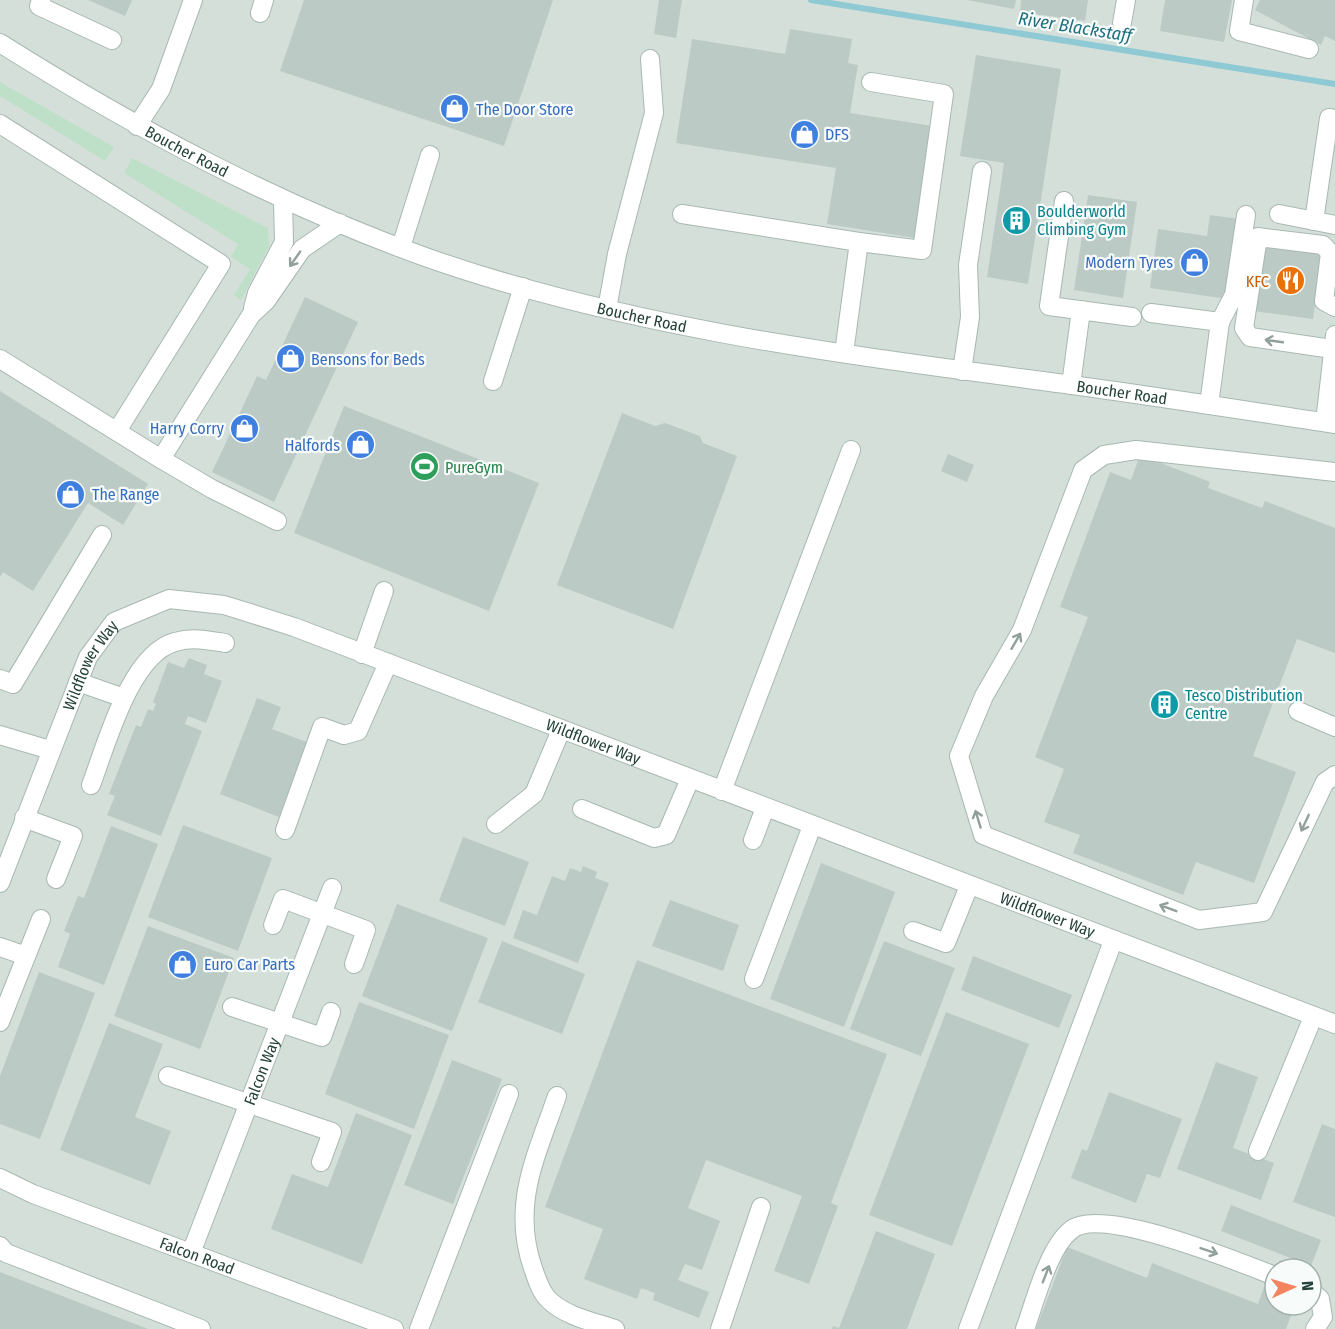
<svg xmlns="http://www.w3.org/2000/svg" width="1335" height="1329" viewBox="0 0 1335 1329" font-family="'Fira Sans Condensed',sans-serif">
<style>
.built{fill:#d4dfda;fill-rule:evenodd}
.green{fill:#bfe0c8}
.lines{fill:none;stroke-linecap:round;stroke-linejoin:round}
.stream{stroke:#8ec9d4;stroke-width:6}
.building{fill:#bbcac4}
.minor-casing{stroke:#a8b8b2;stroke-width:20}
.minor{stroke:#fff;stroke-width:18}
.oneway{stroke:#92a09c}
.labels{text-anchor:middle;stroke-width:4.5;stroke-linejoin:round;paint-order:stroke}
.shop-label{font-size:16px;fill:#366cbe;stroke:#f7fbf9;text-anchor:start}
.street-label{font-size:16px;fill:#24423a;stroke:#f7fbf9}
.culture-label{font-size:16px;fill:#0d838f;stroke:#f7fbf9;text-anchor:start}
.food-label{font-size:16px;fill:#c56008;stroke:#f7fbf9;text-anchor:end}
.leisure-label{font-size:16px;fill:#27864d;stroke:#f7fbf9;text-anchor:start}
.water-label{font-size:18px;font-style:italic;fill:#1c6f80;stroke:#f7fbf9}
</style>
<rect width="100%" height="100%" fill="#e6efeb"/>
<path class="built" d="M0,0H1335V1329H0ZM1275,1269H1311V1305H1275Z"/>
<g class="green">
<path d="M0,82L114,147L105,161L0,96Z"/>
<path d="M132,158L268,228L269,246L241,300L234,295L250,269L231,257L238,244L124,173Z"/>
</g>
<g class="lines">
<path class="stream" d="M811,0L1335,84"/>
</g>
<g class="building">
<path d="M88,0H132L125,16Z"/>
<path d="M304,0H553L504,146L280,71Z"/>
<path d="M659,0H682L676,38L654,34Z"/>
<path d="M967,0H1016L1014,9Z"/>
<path d="M1021,0H1088L1085,21L1020,12Z"/>
<path d="M1165,0H1232L1224,42L1160,31Z"/>
<path d="M1260,0H1335V41L1325,36L1321,45L1255,10Z"/>
<path d="M790,29L852,39L848,63L858,65L850,113L933,126L915,238L827,224L836,168L676,143L692,39L785,54Z"/>
<path d="M976,55L1061,69L1028,284L987,277L1004,163L960,156Z"/>
<path d="M1088,195L1137,202L1123,298L1074,290Z"/>
<path d="M1210,215L1239,219L1228,299L1150,288L1158,229L1207,236Z"/>
<path d="M1262,244L1322,252L1313,319L1253,311Z"/>
<path d="M305,297L358,322L274,502L212,472L257,376L266,380Z"/>
<path d="M0,391L148,484L123,525L88,503L33,591L3,572L0,577Z"/>
<path d="M344,406L539,483L489,611L294,533Z"/>
<path d="M622,413L655,426L665,423L700,436L703,443L737,456L673,629L557,585Z"/>
<path d="M948,454L974,465L967,482L941,471Z"/>
<path d="M1140,455L1210,482L1208,488L1262,508L1265,501L1335,528V653L1297,639L1253,756L1296,772L1254,883L1196,862L1183,895L1073,853L1080,835L1044,822L1064,769L1035,757L1088,617L1060,607L1110,472L1131,480Z"/>
<path d="M189,658L207,665L204,674L222,681L206,723L188,716L185,724L202,731L161,836L107,815L115,796L109,794L136,725L141,727L148,709L153,711L156,704L153,702L168,662L184,668Z"/>
<path d="M257,698L281,707L272,729L307,742L279,817L220,794Z"/>
<path d="M183,825L272,858L238,951L148,917Z"/>
<path d="M111,826L158,844L104,985L58,967L70,934L64,931L78,896L84,898Z"/>
<path d="M463,837L529,862L505,926L439,901Z"/>
<path d="M821,863L895,892L844,1027L770,999Z"/>
<path d="M583,866L597,872L595,878L609,883L578,963L513,938L523,910L537,915L552,876L565,881L570,868L581,872Z"/>
<path d="M670,900L739,925L723,971L652,946Z"/>
<path d="M397,904L488,938L452,1031L362,996Z"/>
<path d="M148,926L234,958L200,1049L114,1016Z"/>
<path d="M502,941L585,974L562,1034L478,1002Z"/>
<path d="M884,941L955,968L921,1056L850,1029Z"/>
<path d="M973,956L1072,995L1059,1028L961,990Z"/>
<path d="M637,960L887,1054L831,1203L838,1206L809,1284L774,1271L802,1196L706,1160L688,1208L720,1221L702,1270L685,1264L678,1280L709,1292L699,1318L653,1300L655,1293L641,1288L637,1299L584,1279L603,1229L545,1207Z"/>
<path d="M39,972L95,993L40,1139L0,1124V1076Z"/>
<path d="M359,1002L449,1035L414,1129L325,1094Z"/>
<path d="M946,1012L1029,1044L952,1246L869,1215Z"/>
<path d="M109,1023L163,1044L135,1117L171,1131L150,1185L60,1150Z"/>
<path d="M452,1060L502,1079L453,1204L404,1185Z"/>
<path d="M1216,1062L1258,1077L1233,1148L1274,1163L1261,1200L1177,1169Z"/>
<path d="M1109,1092L1182,1119L1160,1178L1147,1174L1136,1203L1071,1178L1082,1149L1087,1151Z"/>
<path d="M356,1113L412,1135L362,1264L271,1229L292,1174L328,1187Z"/>
<path d="M1322,1124L1335,1129V1217L1293,1202Z"/>
<path d="M1231,1205L1321,1240L1311,1266L1221,1231Z"/>
<path d="M876,1231L935,1254L907,1329H832L833,1326L839,1328Z"/>
<path d="M1067,1247L1147,1278L1152,1263L1258,1304L1264,1287L1275,1291V1305H1295L1286,1329H1036Z"/>
<path d="M0,1272L148,1329H0Z"/>
</g>
<g class="lines">
<defs>
<g id="minor">
<path d="M41,0L39,6L112,40"/>
<path d="M1244,0L1239,31L1309,49"/>
<path d="M260,13L264,0"/>
<path d="M1122,23L1126,0"/>
<path id="s1" d="M0,43C135,128 276,204 428,258C623,326 830,353 1035,380C1135,393 1235,409 1335,424"/>
<path d="M0,124L221,264L117,431"/>
<path d="M137,126L161,89L193,0"/>
<path d="M1064,201L1049,306L1132,317"/>
<path d="M682,214L859,242L844,353"/>
<path d="M1279,214L1335,225"/>
<path d="M1314,221L1329,118L1335,119"/>
<path d="M859,242L922,250L944,94L871,82"/>
<path d="M401,247L430,155"/>
<path d="M253,308L257,293L284,242L283,200"/>
<path d="M607,309L617,254L654,113L650,59"/>
<path d="M1151,313L1220,322L1209,405"/>
<path d="M1220,322L1234,295L1246,215"/>
<path d="M1332,349L1250,337L1244,328L1258,237L1323,245L1330,253L1324,301L1335,307"/>
<path d="M0,359L161,459L251,315L266,301L302,249L340,223"/>
<path d="M962,371L970,317L968,265L982,171"/>
<path d="M493,381L523,287"/>
<path d="M1071,385L1081,310"/>
<path d="M1325,422L1335,335"/>
<path d="M161,459L212,489L277,521"/>
<path d="M1335,472L1136,450L1104,455L1083,470L1022,630L984,696L959,756L983,835L1199,920L1263,912L1325,782L1335,775"/>
<path d="M362,654L384,591"/>
<path d="M0,679L13,684L102,535"/>
<path d="M78,682L124,698"/>
<path d="M1298,711L1335,727"/>
<path d="M0,735L50,750"/>
<path d="M91,785C106,746 130,654 175,642C192,637 207,640 225,643"/>
<path d="M722,791L851,450"/>
<path d="M582,809L654,838L666,835L690,779"/>
<path d="M24,818L73,836L56,879"/>
<path d="M496,824L534,794L561,730"/>
<path d="M285,830L322,727L344,735L358,731L388,663"/>
<path d="M753,840L765,808"/>
<path id="s2" d="M0,883L88,657L114,622L169,599L224,605L294,627L1335,1024"/>
<path d="M273,925L283,899L366,930L354,964"/>
<path d="M913,931L946,943L969,886"/>
<path d="M0,947L26,956"/>
<path d="M754,979L812,826"/>
<path d="M232,1007L322,1037L331,1012"/>
<path d="M0,1022L41,919"/>
<path d="M168,1076L332,1132L321,1162"/>
<path d="M557,1096C536,1157 510,1206 534,1271C537,1280 541,1292 548,1299C564,1316 594,1322 615,1329"/>
<path d="M1258,1151L1313,1017"/>
<path id="s3" d="M0,1178L33,1194L394,1329"/>
<path d="M0,1246L6,1253L201,1329"/>
<path id="s4" d="M191,1253L332,888"/>
<path d="M1311,1291L1320,1299L1323,1317L1315,1329"/>
<path d="M419,1329L509,1094"/>
<path d="M720,1329L761,1207"/>
<path d="M968,1329L1113,941"/>
<path d="M1025,1329C1035,1302 1048,1248 1071,1230C1101,1205 1238,1262 1275,1276"/>
</g>
</defs>
<use href="#minor" class="minor-casing"/>
<use href="#minor" class="minor"/>
</g>
<defs><path id="oneway-shaft" d="M-6 0H5M1.5-3L5.5 0L1.5 3" fill="none" stroke-width="1.6" stroke-linecap="round" stroke-linejoin="round" transform="scale(1.5)"/></defs>
<g class="oneway">
<use href="#oneway-shaft" transform="translate(295 259) rotate(125)"/>
<use href="#oneway-shaft" transform="translate(1274 341) rotate(-172)"/>
<use href="#oneway-shaft" transform="translate(1016 641) rotate(-60)"/>
<use href="#oneway-shaft" transform="translate(978 819) rotate(-107)"/>
<use href="#oneway-shaft" transform="translate(1305 823) rotate(115)"/>
<use href="#oneway-shaft" transform="translate(1168 908) rotate(-159)"/>
<use href="#oneway-shaft" transform="translate(1209 1251) rotate(19)"/>
<use href="#oneway-shaft" transform="translate(1046 1274) rotate(-69)"/>
</g>
<defs>
<symbol id="shop-disc" viewBox="-11 -11 22 22"><circle r="9.5" fill="#3f7fe0" stroke="#f7fbf9"/><path d="M-5-2.5h2.3a2.7 3.5 0 0 1 5.4 0H5L5.5 6h-11ZM-1.5-2.5h3a1.5 2.3 0 0 0-3 0Z" fill="#fff"/></symbol>
<symbol id="building-disc" viewBox="-11 -11 22 22"><circle r="9.5" fill="#0f9aa8" stroke="#f7fbf9"/><path d="M-4-6H4V6H1V3H-1V6H-4ZM-2.5-4.3h1.7v1.8h-1.7ZM.8-4.3h1.7v1.8H.8ZM-2.5-1h1.7V.8h-1.7ZM.8-1h1.7V.8H.8Z" fill="#fff"/></symbol>
<symbol id="restaurant-disc" viewBox="-11 -11 22 22"><circle r="9.5" fill="#e8710a" stroke="#f7fbf9"/><path d="M-5-6h1v4h1v-4h1v4h1v-4h1v5L-1.5 .5V6h-2V.5L-5-1ZM5-6V6H3V1.5H1.5Q1.5-4 5-6Z" fill="#fff"/></symbol>
<symbol id="stadium-disc" viewBox="-11 -11 22 22"><circle r="9.5" fill="#2e9e5b" stroke="#f7fbf9"/><path d="M0-5a6.5 5 0 1 0 0 10a6.5 5 0 1 0 0-10ZM-3.5-1.8h7v3.6h-7Z" fill="#fff"/></symbol>
</defs>
<g fill-rule="evenodd">
<use href="#shop-disc" x="438" y="92" width="33" height="33"/>
<use href="#shop-disc" x="788" y="118" width="33" height="33"/>
<use href="#building-disc" x="1000" y="204" width="33" height="33"/>
<use href="#shop-disc" x="1178" y="246" width="33" height="33"/>
<use href="#restaurant-disc" x="1274" y="264" width="33" height="33"/>
<use href="#shop-disc" x="274" y="342" width="33" height="33"/>
<use href="#shop-disc" x="228" y="412" width="33" height="33"/>
<use href="#shop-disc" x="344" y="428" width="33" height="33"/>
<use href="#stadium-disc" x="408" y="450" width="33" height="33"/>
<use href="#shop-disc" x="54" y="478" width="33" height="33"/>
<use href="#building-disc" x="1148" y="688" width="33" height="33"/>
<use href="#shop-disc" x="166" y="948" width="33" height="33"/>
</g>
<g class="labels">
<g class="shop-label">
<text x="476" y="115">The Door Store</text>
<text x="825" y="140">DFS</text>
<text x="1173" y="268" text-anchor="end">Modern Tyres</text>
<text x="311" y="365">Bensons for Beds</text>
<text x="224" y="434" text-anchor="end">Harry Corry</text>
<text x="340" y="451" text-anchor="end">Halfords</text>
<text x="92" y="500">The Range</text>
<text x="204" y="970">Euro Car Parts</text>
</g>
<g class="street-label">
<text dy="6" stroke="none"><textPath href="#s1" startOffset="216">Boucher Road</textPath></text>
<text dy="6" stroke="none"><textPath href="#s1" startOffset="702">Boucher Road</textPath></text>
<text dy="6" stroke="none"><textPath href="#s1" startOffset="1188">Boucher Road</textPath></text>
<text dy="6" stroke="none"><textPath href="#s2" startOffset="236">Wildflower Way</textPath></text>
<text dy="6" stroke="none"><textPath href="#s2" startOffset="795">Wildflower Way</textPath></text>
<text dy="6" stroke="none"><textPath href="#s2" startOffset="1281">Wildflower Way</textPath></text>
<text dy="6" stroke="none"><textPath href="#s4" startOffset="195">Falcon Way</textPath></text>
<text dy="6" stroke="none"><textPath href="#s3" startOffset="212">Falcon Road</textPath></text>
</g>
<g class="culture-label">
<text x="1037" y="217">Boulderworld<tspan x="1037" dy="18">Climbing Gym</tspan></text>
<text x="1185" y="701">Tesco Distribution<tspan x="1185" dy="18">Centre</tspan></text>
</g>
<g class="food-label">
<text x="1269" y="287">KFC</text>
</g>
<g class="leisure-label">
<text x="445" y="473">PureGym</text>
</g>
<g class="water-label">
<text transform="translate(1075 27) rotate(9)" y="6">River Blackstaff</text>
</g>
</g>
<g transform="translate(1293 1287) rotate(86)"><circle r="28" fill="#f7fbf9" stroke="#a3b1ad" stroke-width="1.5"/>
<path d="M0-4.5L10 22L0 15L-10 22Z" fill="#f4845f"/>
<text y="-9" font-size="16" font-weight="bold" text-anchor="middle" fill="#24423a">N</text>
</g>
</svg>
